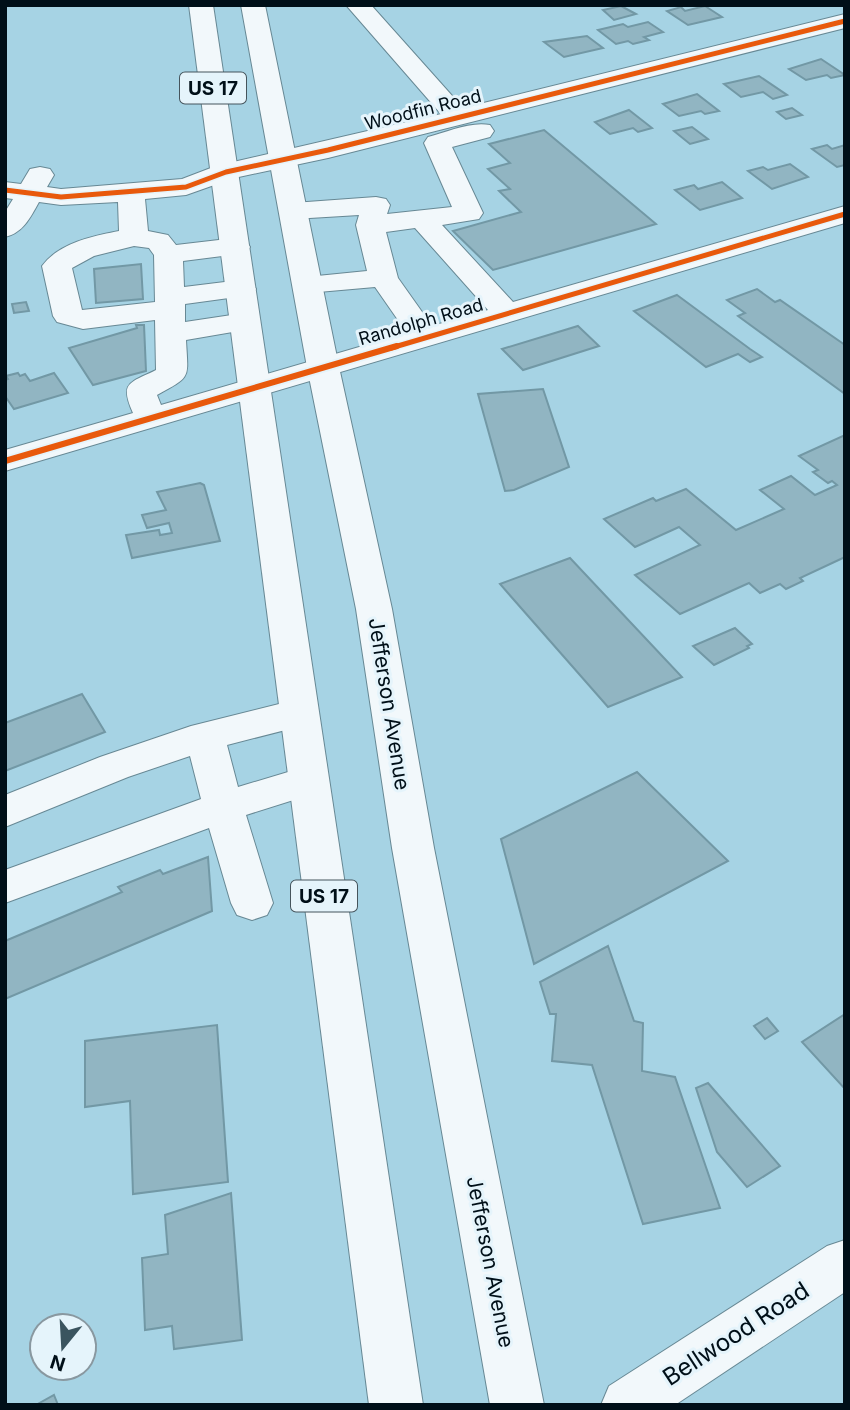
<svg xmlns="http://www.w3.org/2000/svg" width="850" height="1410" viewBox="0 0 850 1410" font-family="Inter,sans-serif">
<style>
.building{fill:#91b5c2;stroke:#7298a5;stroke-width:2}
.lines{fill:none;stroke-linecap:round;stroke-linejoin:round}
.minor-casing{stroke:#678894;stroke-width:2}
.major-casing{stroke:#678894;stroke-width:2}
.minor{fill:#f2f8fb;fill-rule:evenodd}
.major{fill:#f2f8fb;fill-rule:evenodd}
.cycleway-far1-casing{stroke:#e5f4fb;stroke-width:8}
.cycleway-casing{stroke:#e5f4fb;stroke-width:10}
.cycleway-far1{stroke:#e8590c;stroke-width:5}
.cycleway{stroke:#e8590c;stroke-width:6}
.labels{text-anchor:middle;stroke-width:6;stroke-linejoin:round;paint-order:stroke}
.far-street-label{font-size:18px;fill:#000f18;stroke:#e5f4fb}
.shield{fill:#e5f4fb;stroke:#45545c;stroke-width:2}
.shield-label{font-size:19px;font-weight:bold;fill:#000f18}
.street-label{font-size:21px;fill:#000f18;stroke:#e5f4fb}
.near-street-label{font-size:24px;fill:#000f18;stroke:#e5f4fb}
</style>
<rect width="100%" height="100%" fill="#a6d3e4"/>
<g class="building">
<path d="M621,6L636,14L614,20L603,10Z"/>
<path d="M705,6L722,17L688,25L667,11L681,7L685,11Z"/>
<path d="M648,22L663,32L644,37L649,40L633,44L628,41L616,44L598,30L623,24L628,27Z"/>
<path d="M587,36L603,48L564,57L544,42Z"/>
<path d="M821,59L845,75L831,78L827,75L806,80L789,69Z"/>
<path d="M759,76L787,95L773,99L763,92L741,97L724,84Z"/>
<path d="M697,94L719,111L705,114L701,111L679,116L663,104Z"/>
<path d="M792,108L802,115L786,119L777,112Z"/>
<path d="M629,110L652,128L638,132L633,128L610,134L595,122Z"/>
<path d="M692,127L708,139L690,144L674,131Z"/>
<path d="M544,130L656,224L493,270L453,231L521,212L499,191L510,189L488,169L510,163L489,144Z"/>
<path d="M827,145L832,149L845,145V165L837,167L812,149Z"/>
<path d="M790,164L808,177L772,189L748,171L763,167L768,170Z"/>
<path d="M722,182L742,198L700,210L675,190L694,185L698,189Z"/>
<path d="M141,264L143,299L96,303L94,269Z"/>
<path d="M757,289L775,302L780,300L845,345V394L738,316L745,313L727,300Z"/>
<path d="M677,295L750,349L762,357L750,362L738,354L706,367L634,311Z"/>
<path d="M26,302L29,311L14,313L12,304Z"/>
<path d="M136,325H144L146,371L93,385L69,348L137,328Z"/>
<path d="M578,326L599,346L523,370L502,349Z"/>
<path d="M18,373L20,376L25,374L30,381L54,373L68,393L14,409L5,396V380L8,379L6,376Z"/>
<path d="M543,389L569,467L514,490L505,491L478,394Z"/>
<path d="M845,435V557L800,578L803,581L786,589L780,584L760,593L749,583L680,614L635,575L700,545L679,527L635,547L604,519L653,498L656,501L686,489L736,530L784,509L760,490L791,476L815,495L837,485L832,481L828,483L813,472L818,470L799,456Z"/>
<path d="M200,483L204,485L220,541L132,558L126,535L159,530L160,535L172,533L169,523L147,528L142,515L166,510L157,492Z"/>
<path d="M570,558L664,658L682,677L608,707L500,584Z"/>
<path d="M735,628L752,644L747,646L749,648L714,665L693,646Z"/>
<path d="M82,694L105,732L5,771V723Z"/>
<path d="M637,772L728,861L534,964L501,839Z"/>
<path d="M208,857L212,911L5,999V941L122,892L118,887L160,870L163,874Z"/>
<path d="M608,946L634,1021L643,1023L642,1071L675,1077L720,1208L643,1224L592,1065L552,1061L556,1014H550L540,982Z"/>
<path d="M845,1014V1089L802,1042Z"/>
<path d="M767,1018L778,1031L765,1039L754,1026Z"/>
<path d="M217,1025L228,1182L133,1194L130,1101L85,1107V1041Z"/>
<path d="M708,1083L780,1166L747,1187L717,1152L696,1088Z"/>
<path d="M231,1193L242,1340L174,1349L172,1326L145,1330L142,1258L168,1254L165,1215Z"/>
<path d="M54,1395L58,1405H36Z"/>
</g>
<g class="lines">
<defs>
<g id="minor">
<path d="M346,5H371L463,108L845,14V28L328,158L234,178L186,195L145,199L148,231L168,235L176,245L236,238L246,241L250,247L246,253L183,261L184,287L241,280L251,283L256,289L251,295L185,304V322L245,313L256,316L260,322L256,328L186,340C188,379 192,376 157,395L161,405L407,333L375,287L307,293L297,290L292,284L297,278L367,271L356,225L359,215L293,219L283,217L279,211L283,205L293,203L376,197L386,199L390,205L387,214L452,207L424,143L428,137C447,132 471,121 490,125L494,131L490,137L452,147L483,213L479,219L442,225L513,302L845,206V223L5,471V450L133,413C119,382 130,383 156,370L155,320L83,329L57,322L53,316L42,266C59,243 93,236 119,231L118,202L61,205L39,202C30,218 23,233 5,237V212L13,199L5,198V182L21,184L30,169L40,167L50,169L54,175L47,187L61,189L182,179L216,166L441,114ZM415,228L488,310L432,326L398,278L386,232ZM134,246L149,248L154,255L155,302L82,310L72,268L94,256Z"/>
<path d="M299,699L313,703L318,713L313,723L227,745L238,787L308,766L322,771L328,781L322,791L246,815L273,903L267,915L252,920L237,915L231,903L209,828L5,903V870L201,799L190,756L128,777L5,827V795L100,757L191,726Z"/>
<path d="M845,1240V1292L675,1405H601L609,1386L827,1246Z"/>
</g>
<g id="major">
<path d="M189,5H213L423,1405H369Z"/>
<path d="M241,5H265L339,367L392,609L434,848L544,1405H490L392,848L356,609L307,367Z"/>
</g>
</defs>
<use href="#minor" class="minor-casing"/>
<use href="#major" class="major-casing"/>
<use href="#minor" class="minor"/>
<use href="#major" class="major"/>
<defs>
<g id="cycleway-far1">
<path d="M5,190L61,197L186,187L226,172L328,150L845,21"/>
<path d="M391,348L845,214"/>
</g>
<path id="cycleway" d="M5,461L397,346"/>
</defs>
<use href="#cycleway-far1" class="cycleway-far1-casing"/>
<use href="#cycleway" class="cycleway-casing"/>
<use href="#cycleway-far1" class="cycleway-far1"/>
<use href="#cycleway" class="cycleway"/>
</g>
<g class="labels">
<g class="far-street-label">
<text transform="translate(423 110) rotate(-14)" y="6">Woodfin Road</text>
<text transform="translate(421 322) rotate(-16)" y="6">Randolph Road</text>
</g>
<g class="shield">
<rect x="180" y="72.5" width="66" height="31" rx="5"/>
<rect x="291" y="880.5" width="66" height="31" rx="5"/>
</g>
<g class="shield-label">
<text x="213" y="95">US 17</text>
<text x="324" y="903">US 17</text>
</g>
<g class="street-label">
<text transform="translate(389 704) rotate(81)" y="7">Jefferson Avenue</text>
<text transform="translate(490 1262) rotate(79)" y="7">Jefferson Avenue</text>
</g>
<g class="near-street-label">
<text transform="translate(736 1334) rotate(-33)" y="8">Bellwood Road</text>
</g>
</g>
<rect width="850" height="1410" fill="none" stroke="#000f18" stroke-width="14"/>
<g transform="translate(63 1347) rotate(198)"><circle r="33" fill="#e5f4fb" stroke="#8998a0" stroke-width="2"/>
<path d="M0-5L12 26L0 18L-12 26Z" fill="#3a545f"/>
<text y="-10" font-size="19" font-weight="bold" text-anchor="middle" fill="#000f18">N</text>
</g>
</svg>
